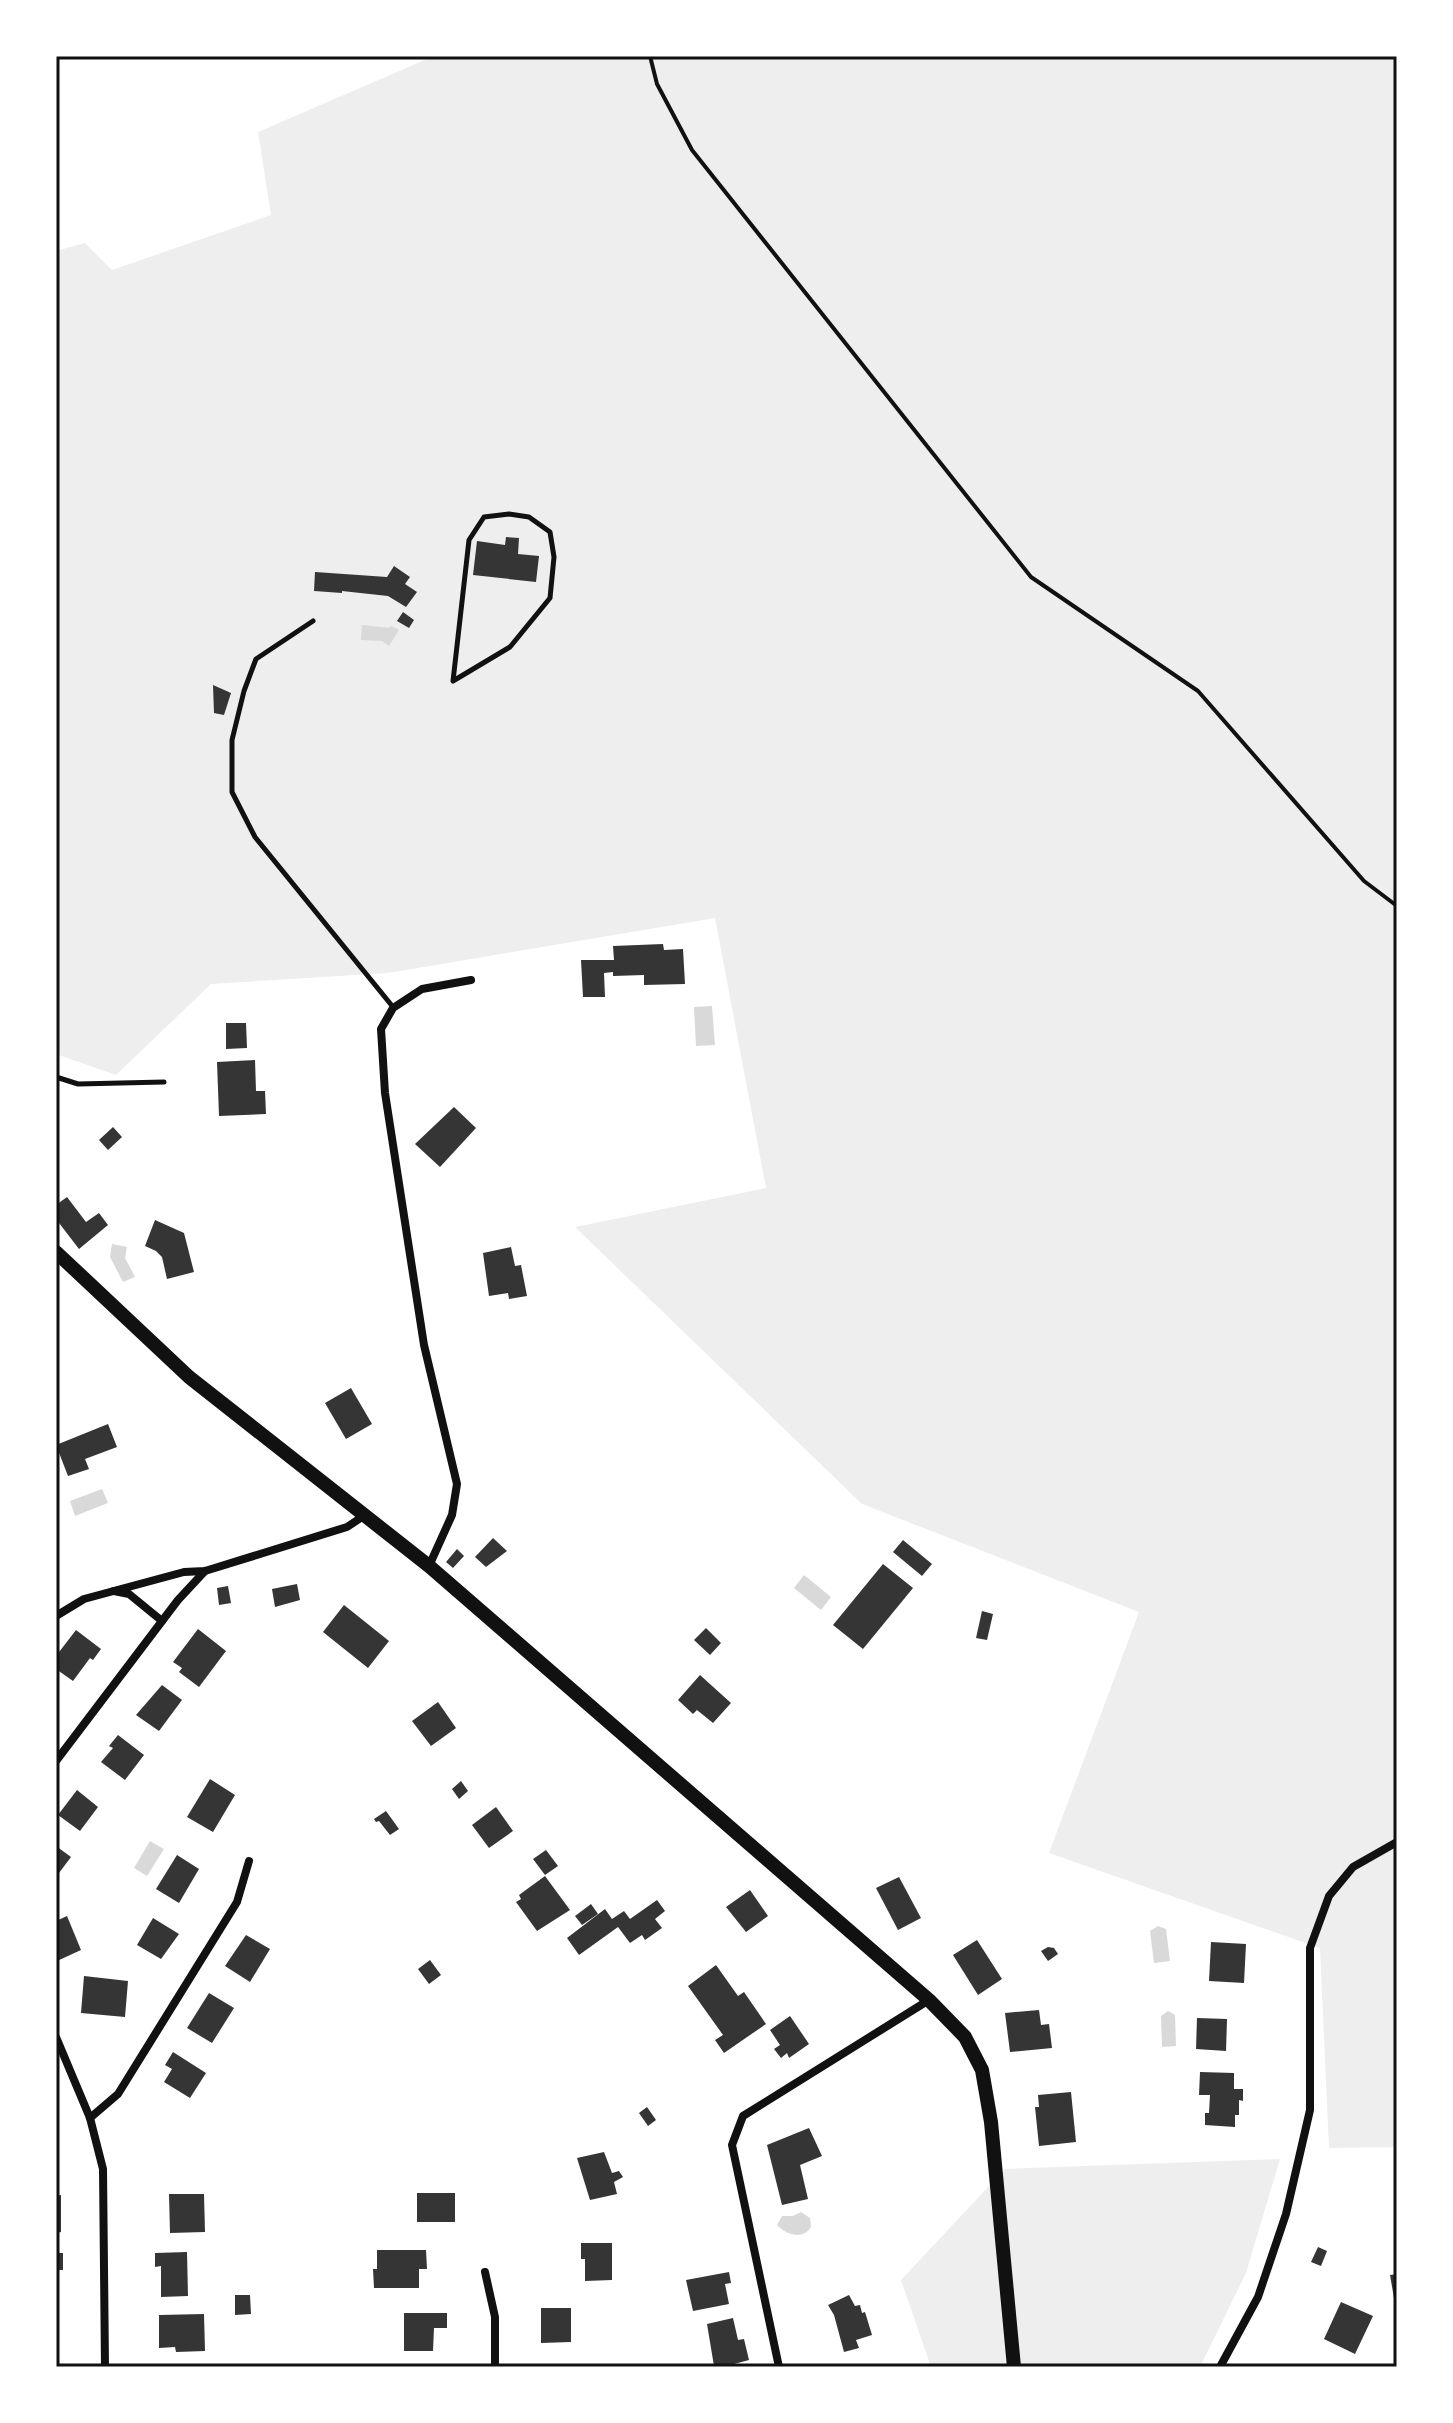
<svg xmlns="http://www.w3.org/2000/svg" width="1453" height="2423" viewBox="0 0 1453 2423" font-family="'Exo 2',sans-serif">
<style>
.green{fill:#eee}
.water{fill:#d9d9d9}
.building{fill:#353535}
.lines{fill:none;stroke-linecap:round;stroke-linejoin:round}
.path{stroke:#111;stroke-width:4}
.service{stroke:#111;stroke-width:5}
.minor{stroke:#111;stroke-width:8}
.tertiary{stroke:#111;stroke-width:14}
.neatline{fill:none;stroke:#111;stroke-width:3}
</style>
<rect width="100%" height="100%" fill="#fff"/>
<g class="green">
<path d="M434,56H1397V2147L1329,2148L1320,1948L1049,1853L1139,1612L862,1504L575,1227L766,1188L715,918L388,973L211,984L116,1075L56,1054V251L85,243L112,270L271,215L258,132Z"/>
<path d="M1280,2159L1246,2273L1200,2367H931L901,2280L1005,2169Z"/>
</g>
<g class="water">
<path d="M362,625L389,628L391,626L399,630L389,646L382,641L361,640Z"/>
<path d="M712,1006L715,1045L696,1046L694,1007Z"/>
<path d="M112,1244L127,1247L125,1258L135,1277L123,1282L110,1257Z"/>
<path d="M102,1489L108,1503L75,1516L70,1501Z"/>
<path d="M804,1575L831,1597L821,1610L794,1588Z"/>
<path d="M150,1841L164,1849L147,1876L134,1868Z"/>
<path d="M1158,1926L1166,1929L1170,1961L1154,1963L1150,1931Z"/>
<path d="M1168,2011L1175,2015L1176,2046L1162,2047L1161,2016Z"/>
<path d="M801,2212L810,2218L811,2227C803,2240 786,2235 777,2225L782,2216H793Z"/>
</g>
<g class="building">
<path d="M506,537L519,538L518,554L539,556L536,582L473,575L477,541L505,545Z"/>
<path d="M394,566L410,577L405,584L417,592L406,607L388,596L342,591V593L314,591L315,572L387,577Z"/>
<path d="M403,612L414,620L409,628L397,621Z"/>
<path d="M213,685L231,693L224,715L214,713Z"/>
<path d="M663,944L664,950L683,949L685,984L644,985V975L613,976V972L604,973L605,997H583L581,960H614L613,946Z"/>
<path d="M226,1023H246L247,1048L226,1049Z"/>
<path d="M255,1060L256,1091H265L266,1114L219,1116L217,1062Z"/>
<path d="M454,1107L476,1128L440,1167L415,1144Z"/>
<path d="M113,1127L122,1137L108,1150L99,1140Z"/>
<path d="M67,1197L86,1222L99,1213L108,1225L79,1249L56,1219V1205Z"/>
<path d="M155,1220L184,1233L194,1272L167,1279L162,1257L156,1251L145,1246Z"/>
<path d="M511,1247L515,1266L521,1265L527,1296L509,1299L508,1293L489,1296L483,1253Z"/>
<path d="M351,1388L372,1424L346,1439L325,1403Z"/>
<path d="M108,1424L117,1447L85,1459L89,1469L68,1476L56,1445Z"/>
<path d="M493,1538L507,1551L486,1567L475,1557Z"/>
<path d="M903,1540L932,1564L922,1576L893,1552Z"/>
<path d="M457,1549L464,1556L453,1568L446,1562Z"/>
<path d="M883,1564L913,1588L863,1649L833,1625Z"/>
<path d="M297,1584L300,1600L275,1607L272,1589Z"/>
<path d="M228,1586L231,1603L219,1605L217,1588Z"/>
<path d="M344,1605L389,1641L368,1668L323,1632Z"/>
<path d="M982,1611L993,1614L987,1640L976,1638Z"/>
<path d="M706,1628L721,1643L710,1655L694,1640Z"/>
<path d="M198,1629L226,1651L199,1687L179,1672L182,1668L173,1662Z"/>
<path d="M76,1630L101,1649L93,1660L90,1658L73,1681L56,1669V1656Z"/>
<path d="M700,1675L731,1703L713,1723L697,1710L693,1714L678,1700Z"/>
<path d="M162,1685L182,1700L159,1731L136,1715Z"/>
<path d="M438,1702L456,1728L431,1746L412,1721Z"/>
<path d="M118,1735L144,1755L125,1780L101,1762L113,1748L109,1746Z"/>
<path d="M210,1779L235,1795L213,1832L187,1817Z"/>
<path d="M461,1781L468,1791L459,1799L452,1789Z"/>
<path d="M77,1790L98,1807L80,1831L58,1815Z"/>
<path d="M496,1807L513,1831L489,1848L472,1825Z"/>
<path d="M386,1811L399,1829L390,1835L379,1821L376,1822L374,1819Z"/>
<path d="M56,1846L71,1857L56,1877Z"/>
<path d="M546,1850L558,1866L545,1875L533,1859Z"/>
<path d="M177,1855L199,1869L179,1903L156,1889Z"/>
<path d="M545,1876L570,1910L537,1931L516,1902L521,1899L519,1895Z"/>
<path d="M899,1877L921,1918L898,1930L876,1888Z"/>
<path d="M750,1890L768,1916L746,1932L726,1907Z"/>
<path d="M657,1900L665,1911L655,1919L662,1928L645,1940L642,1935L630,1943L618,1927L579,1955L567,1938L605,1909L612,1919L624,1911L630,1919Z"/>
<path d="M591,1904L598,1914L582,1925L575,1916Z"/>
<path d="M67,1916L81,1950L57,1961L56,1921Z"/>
<path d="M153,1918L179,1934L161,1959L137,1945Z"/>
<path d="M246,1935L270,1949L250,1982L225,1966Z"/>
<path d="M977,1940L1002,1979L978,1995L953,1955Z"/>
<path d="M1211,1942L1246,1944L1244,1983L1209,1981Z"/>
<path d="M1048,1947L1054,1948L1058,1954L1048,1961L1041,1951Z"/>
<path d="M430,1960L441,1975L429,1984L418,1969Z"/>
<path d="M716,1965L738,1996L744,1992L766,2024L724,2053L715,2040L723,2035L688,1986Z"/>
<path d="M84,1976L128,1981L125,2017L81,2013Z"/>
<path d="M209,1993L234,2008L212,2043L187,2028Z"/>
<path d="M1039,2010L1041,2025L1049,2024L1052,2048L1010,2052L1005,2013Z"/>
<path d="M790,2016L809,2044L789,2058L787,2053L781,2058L774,2049L780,2045L770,2030Z"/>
<path d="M1197,2018L1227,2019L1226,2051L1196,2049Z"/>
<path d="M173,2052L206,2073L190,2098L164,2082L172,2069L165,2065Z"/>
<path d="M1200,2072L1234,2073V2089H1243V2101L1239,2100V2115H1235V2127L1205,2125V2113H1209L1210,2095H1199Z"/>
<path d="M1071,2092L1076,2142L1039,2146L1035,2107H1039L1038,2095Z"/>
<path d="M647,2107L656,2120L648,2126L639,2113Z"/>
<path d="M809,2128L822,2156L800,2165L808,2199L782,2205L767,2145Z"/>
<path d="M604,2152L612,2173L619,2171L623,2177L614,2182L617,2194L590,2200L577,2158Z"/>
<rect x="417" y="2193" width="38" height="29"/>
<path d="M169,2194H204L205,2232L170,2233Z"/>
<path d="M61,2195V2232L56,2233V2196Z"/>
<path d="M581,2243H612V2280L585,2281V2259H581Z"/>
<path d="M1318,2247L1327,2251L1321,2266L1311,2262Z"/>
<path d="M377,2250H426L427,2269H419V2288H374L373,2269H377Z"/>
<path d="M187,2252L188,2296L161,2297V2266L155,2267V2253Z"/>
<rect x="56" y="2253" width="7" height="17"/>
<path d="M729,2272L731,2283L725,2284L729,2304L693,2311L686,2280Z"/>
<path d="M1397,2274V2300L1394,2298L1390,2275Z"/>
<path d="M235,2295H250L251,2314L235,2315Z"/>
<path d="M849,2295L855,2306L860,2305L862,2313L865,2312L872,2335L856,2340L859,2348L844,2352L834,2315L828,2305Z"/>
<path d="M1341,2302L1373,2316L1355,2354L1324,2339Z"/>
<path d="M541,2308H571V2342L541,2343Z"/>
<path d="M404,2313H447V2328H434L433,2351H404Z"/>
<path d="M204,2314L205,2351L176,2352L175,2347L159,2348V2315Z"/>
<path d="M733,2318L738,2340L744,2339L749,2360L723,2367L714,2366L707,2324Z"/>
</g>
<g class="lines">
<path class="path" d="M650,56L657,84L692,150L1031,577L1198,691L1364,881L1397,906"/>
<g class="service">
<path d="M509,514L529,517L550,532L554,557L550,598L510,647L453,681L469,540L484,517Z"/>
<path d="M313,621L256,659L244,691L232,740V792L255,837L393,1007"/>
<path d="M56,1077L78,1084L164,1082"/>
</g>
<g class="minor">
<path d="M429,1566L452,1515L457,1484L424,1345L385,1093L381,1029L393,1008L422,989L471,980"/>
<path d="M114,1591L129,1594L162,1621"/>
<path d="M56,1616L84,1599L184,1572L205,1571L347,1527L365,1515"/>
<path d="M56,1761L178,1600L205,1571"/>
<path d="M56,2037L90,2118L103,2169L105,2367"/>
<path d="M90,2118L118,2094L237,1902L249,1861"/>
<path d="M485,2272L495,2317V2367"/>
<path d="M779,2367L732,2145L743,2116L929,2000"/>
<path d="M1220,2367L1258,2297L1286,2214L1310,2110V1948L1329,1896L1353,1867L1397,1842"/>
</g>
<path class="tertiary" d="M56,1252L189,1377L429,1566L929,2000L965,2037L982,2070L991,2122L1014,2367"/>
</g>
<rect width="1453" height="2423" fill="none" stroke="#ffffff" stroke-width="116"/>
<rect x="58" y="58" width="1337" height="2307" class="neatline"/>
</svg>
